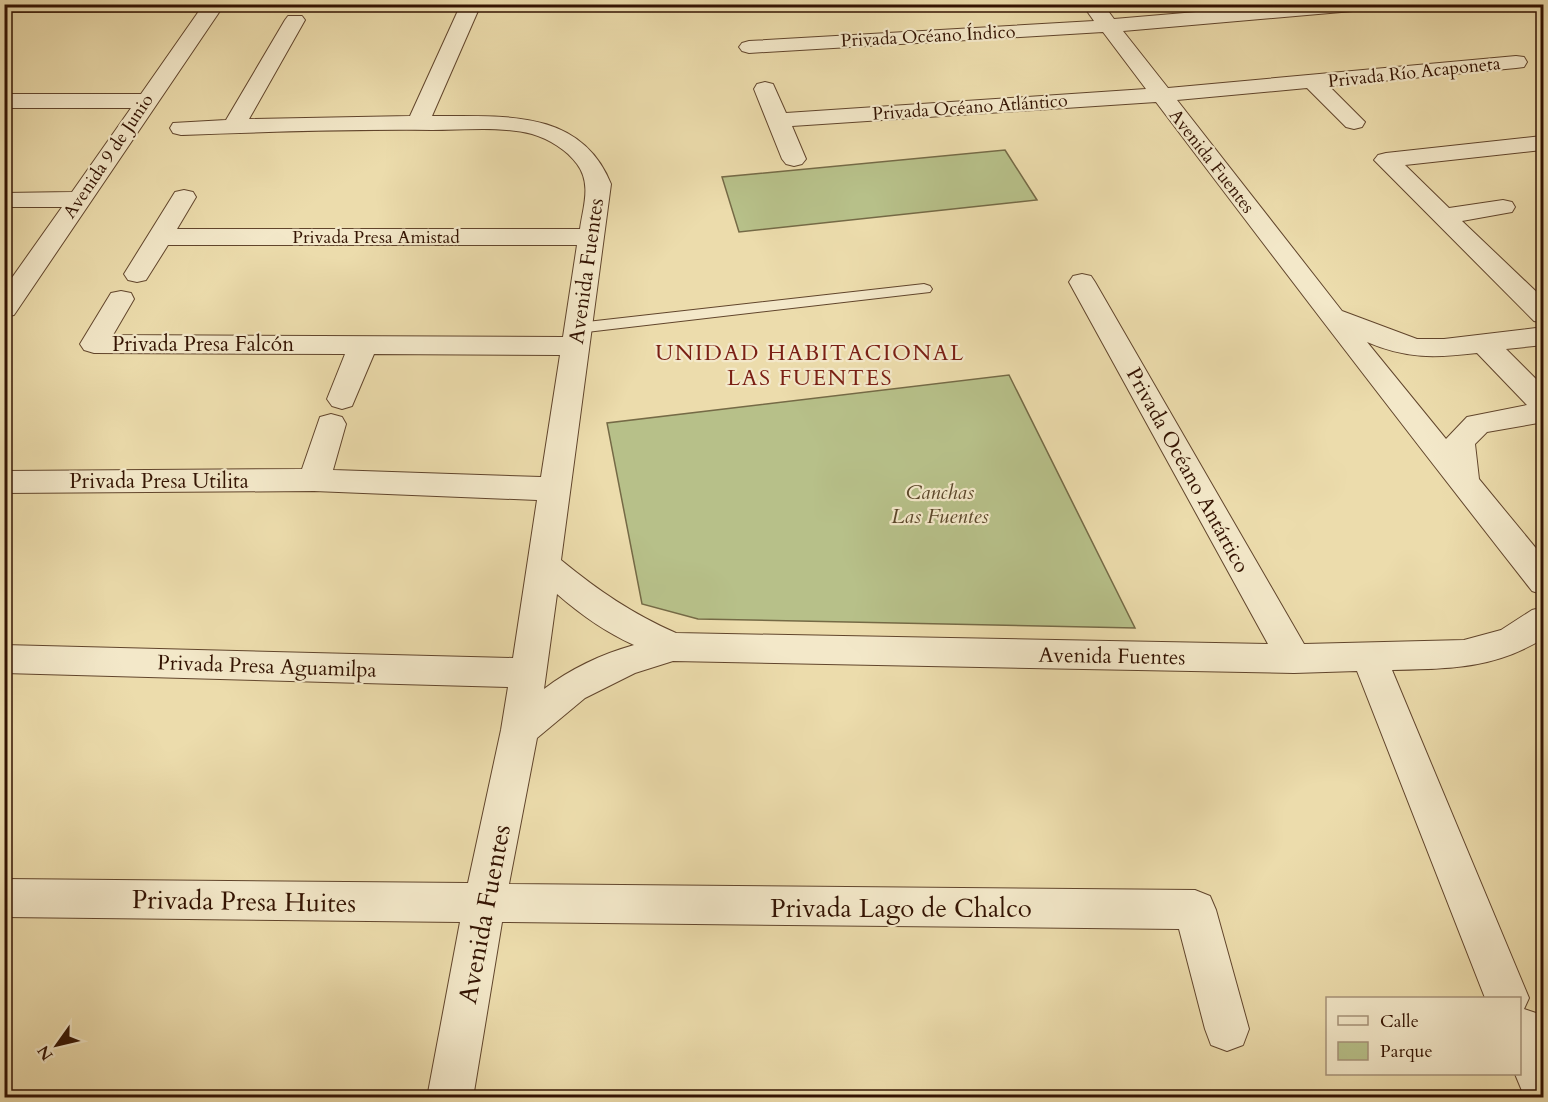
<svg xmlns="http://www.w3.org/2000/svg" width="1548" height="1102" viewBox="0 0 1548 1102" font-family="Cardo,serif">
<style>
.green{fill:#b7c089;stroke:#756a46;stroke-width:1.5}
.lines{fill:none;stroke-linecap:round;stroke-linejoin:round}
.service-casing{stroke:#61452c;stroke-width:2}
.minor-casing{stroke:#61452c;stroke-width:2}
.service{fill:#f3e8c9;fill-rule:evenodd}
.minor{fill:#f3e8c9;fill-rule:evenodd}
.labels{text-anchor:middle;stroke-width:4.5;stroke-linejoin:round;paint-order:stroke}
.far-street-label{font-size:18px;fill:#331302;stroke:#f3e8c9}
.street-label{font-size:21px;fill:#331302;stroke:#f3e8c9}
.park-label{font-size:21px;font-style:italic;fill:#5b472a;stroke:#f3e8c9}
.neighbourhood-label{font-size:22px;letter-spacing:1.5px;fill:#7a1f14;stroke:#f3e8c9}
.near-street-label{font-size:26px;fill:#331302;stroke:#f3e8c9}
</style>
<rect width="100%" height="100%" fill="#ecdcac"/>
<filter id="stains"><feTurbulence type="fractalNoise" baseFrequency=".00333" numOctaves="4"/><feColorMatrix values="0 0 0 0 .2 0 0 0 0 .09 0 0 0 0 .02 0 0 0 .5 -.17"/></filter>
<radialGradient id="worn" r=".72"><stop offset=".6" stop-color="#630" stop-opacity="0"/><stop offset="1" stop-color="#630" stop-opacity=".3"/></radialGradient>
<g class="green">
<path d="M1005,150L1037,200L739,232L722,177Z"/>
<path d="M1009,375L1135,628L698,619L642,604L607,423Z"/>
</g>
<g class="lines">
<defs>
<path id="service" d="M924,284L930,286L932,289L930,292L578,333L570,328L578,323Z"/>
<g id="minor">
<path d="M4,4L224,5L14,315L4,317V289L62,207H4V193L72,192L131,108H4V94H141L199,11L4,12Z"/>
<path d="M461,4H481L432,116C501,117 580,107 611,184L561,560C599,591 631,613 676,633L1268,644L1069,282L1073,276L1082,274L1091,276L1095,282L1304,644L1464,640L1501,630L1532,610L1544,607V638C1495,669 1448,669 1392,670L1529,998L1524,1009L1536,1013L1544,1032V1098H1525L1515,1074H1520V998H1485L1357,671L1294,673L673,661L635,673L585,698L537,738L509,884L1195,890L1210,896L1216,910L1249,1029L1243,1045L1227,1051L1211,1045L1205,1029L1179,929L502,922L473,1098H427L460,922L4,917V879L468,883L501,730L508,687L4,673V645L513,658L537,500L314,491L4,493V471L302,469L320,417L331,414L342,417L346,424L333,470L541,477L560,355L374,354L352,406L342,409L332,406L327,399L345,354L94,353L84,350L80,344L111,293L121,291L131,293L134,299L113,335L563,337L577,245H168L146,280L137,282L128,280L124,274L175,192L184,190L193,192L196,197L177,229H580C583,207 592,184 577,164C567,150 549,139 532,134C500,126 465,130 432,130C348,129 265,132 181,135L173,133L170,128L173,123L226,120L285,20L288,16H302L305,20L249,119L410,116ZM557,594C580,614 605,632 634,645C602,654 570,669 544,689Z"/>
<path d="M726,4H746L747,6L744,10H730Z"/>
<path d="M1082,4H1103L1114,19L1288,4H1374L1371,8L1364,10L1123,31L1168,88L1516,56L1524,57L1527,62L1524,67L1516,68L1329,86L1365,122L1362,127L1354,129L1346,127L1307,88L1177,100L1342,311L1417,339H1444L1544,327V345L1506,349L1544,387V422L1487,432L1475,444L1479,479L1544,558V595L1532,591C1405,429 1280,266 1156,102L792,126L806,159L802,164L794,166L786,164L782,159L754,89L757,84L765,82L773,84L786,113L1146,89L1103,32L749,53L742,51L739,47L742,43L749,41L1094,21ZM1367,342C1407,359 1435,358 1477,353L1527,405L1467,417L1446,439Z"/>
<path d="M1542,136V150L1405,165L1449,208L1503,200L1512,202L1515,207L1512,212L1462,221L1544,299V323L1534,321L1374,160L1378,155L1386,153Z"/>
</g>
</defs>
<use href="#service" class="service-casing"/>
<use href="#minor" class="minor-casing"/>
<use href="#service" class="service"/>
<use href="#minor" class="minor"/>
</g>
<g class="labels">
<g class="far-street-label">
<text transform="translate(928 36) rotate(-3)" y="6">Privada Océano Índico</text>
<text transform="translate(1414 72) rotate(-6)" y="6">Privada Río Acaponeta</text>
<text transform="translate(970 107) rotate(-4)" y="6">Privada Océano Atlántico</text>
<text transform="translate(108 156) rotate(-56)" y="6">Avenida 9 de Junio</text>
<text transform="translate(1212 161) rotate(52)" y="6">Avenida Fuentes</text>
<text x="376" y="243">Privada Presa Amistad</text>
</g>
<g class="street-label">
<text transform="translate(586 271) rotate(-82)" y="7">Avenida Fuentes</text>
<text x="203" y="351">Privada Presa Falcón</text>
<text transform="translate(1188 470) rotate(61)" y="7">Privada Océano Antártico</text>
<text x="159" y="488">Privada Presa Utilita</text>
<text transform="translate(1112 656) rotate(1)" y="7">Avenida Fuentes</text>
<text transform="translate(267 666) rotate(2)" y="7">Privada Presa Aguamilpa</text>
</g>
<g class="park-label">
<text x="940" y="499">Canchas<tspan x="940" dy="24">Las Fuentes</tspan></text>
</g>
<g class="neighbourhood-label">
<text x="810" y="360">UNIDAD HABITACIONAL<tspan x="810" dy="25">LAS FUENTES</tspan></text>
</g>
<g class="near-street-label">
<text transform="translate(244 901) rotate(1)" y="9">Privada Presa Huites</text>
<text x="901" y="917">Privada Lago de Chalco</text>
<text transform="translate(484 914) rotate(-79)" y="9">Avenida Fuentes</text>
</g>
</g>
<rect width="1548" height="1102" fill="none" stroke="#ecdcac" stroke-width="24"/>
<rect x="6" y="6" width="1536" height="1090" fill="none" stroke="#331302" stroke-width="3"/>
<rect x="12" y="12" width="1524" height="1078" fill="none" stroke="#331302" stroke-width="1.5"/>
<rect x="1326" y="997" width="195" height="78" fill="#f3e8c9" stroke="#a69379" stroke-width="1.5"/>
<rect x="1338" y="1016" width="30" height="9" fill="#f3e8c9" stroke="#a69379" stroke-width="1.5"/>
<text x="1380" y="1027" font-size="18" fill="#331302">Calle</text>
<rect x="1338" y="1042" width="30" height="18" fill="#b7c089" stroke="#a69379" stroke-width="1.5"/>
<text x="1380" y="1057" font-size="18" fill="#331302">Parque</text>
<g transform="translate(57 1045) rotate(236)" stroke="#f3e8c9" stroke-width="4.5" paint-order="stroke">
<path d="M0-4.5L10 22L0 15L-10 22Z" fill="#331302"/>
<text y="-9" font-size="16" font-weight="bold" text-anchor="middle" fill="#331302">N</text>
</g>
<rect width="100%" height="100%" filter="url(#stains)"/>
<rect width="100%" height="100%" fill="url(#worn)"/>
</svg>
